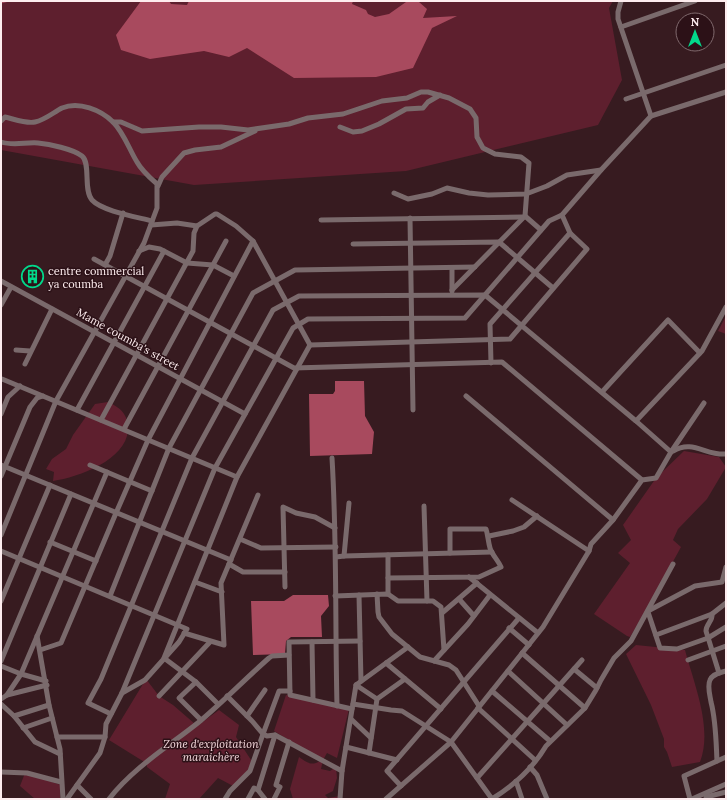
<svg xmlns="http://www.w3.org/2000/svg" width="727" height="800" viewBox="0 0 727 800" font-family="Lora,serif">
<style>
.green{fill:#5e1f2e}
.water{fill:#a84a5e}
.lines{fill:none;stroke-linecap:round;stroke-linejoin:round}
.stream{stroke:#a84a5e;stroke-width:1}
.minor{stroke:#7a6a6c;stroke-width:5}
.labels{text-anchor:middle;stroke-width:3;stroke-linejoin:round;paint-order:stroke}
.poi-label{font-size:11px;fill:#feedef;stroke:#2c1117;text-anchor:start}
.street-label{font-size:11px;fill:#feedef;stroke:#2c1117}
.park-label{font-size:11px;font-style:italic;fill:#f5d9dd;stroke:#2c1117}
</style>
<rect width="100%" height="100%" fill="#371b20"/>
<g class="green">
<path d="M1,1H613L609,8L622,80L598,125L406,171L194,185L1,150Z"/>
<path d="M726,316V334L718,331Z"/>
<path d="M108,402C121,408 128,414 128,430C126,460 79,477 53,481L54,472L46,469L52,459L66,449L73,435L95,404Z"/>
<path d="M684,451L719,457L726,467L707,499L678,529L673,540L681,547L647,609L630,637L627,636L594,614L630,563L618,553L631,540L623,525L656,478Z"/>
<path d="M636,645L685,650C694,684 713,728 700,762L672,767L667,752L664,747V739L651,705L626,654Z"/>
<path d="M146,679L159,696L173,705L195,724L160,753L219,710L239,725L236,737L253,763L235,787L218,778L199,799H165L170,784L147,767V762L146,763L109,740Z"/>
<path d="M286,695L349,709L337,758L327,753L323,760L321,769L330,771L336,767L337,778L333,791L325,795L328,798L340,796V799H293L290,789L299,757C309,764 312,766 322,760L274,731Z"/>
<path d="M25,773L61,785L60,799H35L20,786Z"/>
</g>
<g class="water">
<path d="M141,1H169L171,4L187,5L189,1H353L352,4L366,10L368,14L375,17L389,14L406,2H419L427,9L423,18L457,16L432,28L413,68L376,77L294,78L247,48L229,57L204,51L150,59L121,50L116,35Z"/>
<path d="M335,381H364L365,416L374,432L372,454L310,456L309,394H333L335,391Z"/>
<path d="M293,595H328L329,606L321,616L322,637H291L286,641L285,654L253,655L251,601H284Z"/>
</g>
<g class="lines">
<path class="stream" d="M1,3L9,1"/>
<g class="minor">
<path d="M621,27L695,1"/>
<path d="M626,99L726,65"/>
<path d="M651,116L726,92"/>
<path d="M1,121L5,117C14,119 26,124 35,122C45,120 54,112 62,108C79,101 101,110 113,122C124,133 129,149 137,162C142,171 149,177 157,184V208L144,243L56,401L1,535"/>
<path d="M113,122H121L142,131L199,127H221L248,130L289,124L308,118L343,114L382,101L407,98L421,92H428L449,98L470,109L476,118L477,137L483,148L495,154L521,157L529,163L525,216L452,290"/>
<path d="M340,127L353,132L362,131L379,124L406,109L423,108L428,102L440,95"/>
<path d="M1,142C13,146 26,142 38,143C49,144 73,149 82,156C91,163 83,190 92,200C102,211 137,217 152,221"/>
<path d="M158,186L162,177L184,153L195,150L221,147L255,131"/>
<path d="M394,193L408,199L432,194L447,188L469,193L488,195L526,194L547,186L567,175L601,170"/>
<path d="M525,216L541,230"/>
<path d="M410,218L413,410"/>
<path d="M321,220L523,217"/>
<path d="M151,225L177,223L197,226L215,214H217L236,226L253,241L310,345"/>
<path d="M353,244L499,242L553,288"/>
<path d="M139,251L149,247L160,249L187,263L213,265L234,276"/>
<path d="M94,259L294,368L502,362L642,480"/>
<path d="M105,265L110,256L123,213"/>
<path d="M452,268V291"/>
<path d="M1,281L245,414"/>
<path d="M1,305L11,287"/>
<path d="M310,345L510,339L587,249L570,233L562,215"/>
<path d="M16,350L30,351"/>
<path d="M491,363L490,324L570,233"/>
<path d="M25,364L52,309"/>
<path d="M2,379L237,477"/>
<path d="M602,392L668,320L700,353"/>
<path d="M466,396L613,520"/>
<path d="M77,410L164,251"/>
<path d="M1,414L8,397L20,386"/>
<path d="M101,420L193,251L194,233L197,226"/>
<path d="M636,421L702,351L726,307"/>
<path d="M124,429L226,241"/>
<path d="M673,451C693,439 706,456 726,454"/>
<path d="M332,458C337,540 335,623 337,706"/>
<path d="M1,465L231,560"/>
<path d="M90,465L152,491"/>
<path d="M1,476L30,407L37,398L43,396"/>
<path d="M512,500L589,551"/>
<path d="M424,506L427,601"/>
<path d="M489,536L513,531L524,527L537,516"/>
<path d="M240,539L261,548L336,547"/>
<path d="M50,542L96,561"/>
<path d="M1,551L187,629L179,642L145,680L122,693"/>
<path d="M388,555V594"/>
<path d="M344,556L349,503"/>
<path d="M336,557L344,556L492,552"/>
<path d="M229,564L243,572H285"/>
<path d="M469,577L538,633"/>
<path d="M388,578L479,577L501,567C498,560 492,555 490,548C488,541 488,535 486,529H450V553"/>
<path d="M195,582L222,592"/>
<path d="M285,587L283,507L296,513L315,517L335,528"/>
<path d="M377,594L378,612L379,617L392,634L420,657L449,665L456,670L479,706"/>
<path d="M359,595L361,681"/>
<path d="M110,596L169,448L253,293L295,270L475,267"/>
<path d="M335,596L388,594L398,601H433L441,607L444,650"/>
<path d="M459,599L474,616"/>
<path d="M1,601L50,485"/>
<path d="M648,611L695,586L722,582L726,567"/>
<path d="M648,612L660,648L677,649L708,638L726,627"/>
<path d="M442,613L477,583"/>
<path d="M712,614C713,621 706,624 706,631L719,673"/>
<path d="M509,628L529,645"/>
<path d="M184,633L224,645L221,583L258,495"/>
<path d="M656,635L712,614L726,603"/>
<path d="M37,636L49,705L60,749L63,799"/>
<path d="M312,642L313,700"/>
<path d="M40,650L61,643L116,513L148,440L253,241"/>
<path d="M522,653L585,708"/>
<path d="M688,660L726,646"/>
<path d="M1,661L71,494"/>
<path d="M434,661L468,624L490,595"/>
<path d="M386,663L441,709"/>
<path d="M1,666L21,674L46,681"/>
<path d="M574,669L597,688"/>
<path d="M508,671L567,725"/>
<path d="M196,682L179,698L201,720"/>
<path d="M356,685L377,699"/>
<path d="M492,691L550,741"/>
<path d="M7,695L47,685"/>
<path d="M159,696L210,642"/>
<path d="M227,696L252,721L263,734L267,736L275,735L342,771"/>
<path d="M1,699L7,695L21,674L107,472"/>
<path d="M1,704L14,716L35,742L60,754"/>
<path d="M218,704L196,682L164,658L237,477L310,345"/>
<path d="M353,704L391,710L402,711L451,742L492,799C513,786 533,768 546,746L585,708L596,690L601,680L614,658L631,641L673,564"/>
<path d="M478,708L535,760"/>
<path d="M352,709L290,695L289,642L360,641"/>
<path d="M111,714L88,703L101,679L192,458L273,310L299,296L485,295L636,421L671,452"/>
<path d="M14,716L49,705"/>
<path d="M247,716L265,690"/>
<path d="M351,719L371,738"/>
<path d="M23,728L52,718"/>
<path d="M57,737H105"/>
<path d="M346,747L397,760"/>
<path d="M369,753L377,699L405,679"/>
<path d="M717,761C716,741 716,721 711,702C710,695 707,686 710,680C712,675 721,672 726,671"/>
<path d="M530,767L537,775L547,799"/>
<path d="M1,772L27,773L61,782"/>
<path d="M477,778L582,660"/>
<path d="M516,781L522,799"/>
<path d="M77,785L91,799"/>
<path d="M401,786L387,771L519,618"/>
<path d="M258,790L275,735"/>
<path d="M706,797L726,792"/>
<path d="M67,799L100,753L105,737L106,724L122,693L215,468L293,328L308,319L465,318L549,221L562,215L601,170L651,116L618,19V12L621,1"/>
<path d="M109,799C133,768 169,746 199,722C223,702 245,679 269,658L272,656L289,655"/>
<path d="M225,799L230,791L250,771L263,734L279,691H290"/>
<path d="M248,799L254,788L258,790L265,799"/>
<path d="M274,799L280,787L276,785L289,742"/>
<path d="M340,799L342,771L356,685L408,647"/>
<path d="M386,799L451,742L543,627L589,551L591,544L613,520L642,480L656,478L671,452L704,403"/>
<path d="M690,799L684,776L726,757"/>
<path d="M692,799L726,784"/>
</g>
</g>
<defs>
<symbol id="building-ring" viewBox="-11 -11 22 22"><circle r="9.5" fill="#2c1117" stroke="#02d98b" stroke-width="1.5"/><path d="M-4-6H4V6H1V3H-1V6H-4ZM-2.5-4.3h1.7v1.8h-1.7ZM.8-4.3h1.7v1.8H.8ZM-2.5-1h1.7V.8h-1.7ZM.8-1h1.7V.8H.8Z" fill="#02d98b"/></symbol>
</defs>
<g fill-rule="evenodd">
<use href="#building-ring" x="20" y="264" width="25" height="25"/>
</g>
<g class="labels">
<g class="poi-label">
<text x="48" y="275">centre commercial<tspan x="48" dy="13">ya coumba</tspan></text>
</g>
<g class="street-label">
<text transform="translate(128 339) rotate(29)" y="4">Mame coumba's street</text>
</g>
<g class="park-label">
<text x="211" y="748">Zone d'exploitation<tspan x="211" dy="13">maraichère</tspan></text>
</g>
</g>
<rect width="727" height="800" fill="none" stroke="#feedef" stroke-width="4"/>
<g transform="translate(695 32)"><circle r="19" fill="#2c1117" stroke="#80696d"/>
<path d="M0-3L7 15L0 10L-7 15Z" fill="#02d98b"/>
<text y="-6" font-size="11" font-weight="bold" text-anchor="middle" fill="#feedef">N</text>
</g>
</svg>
